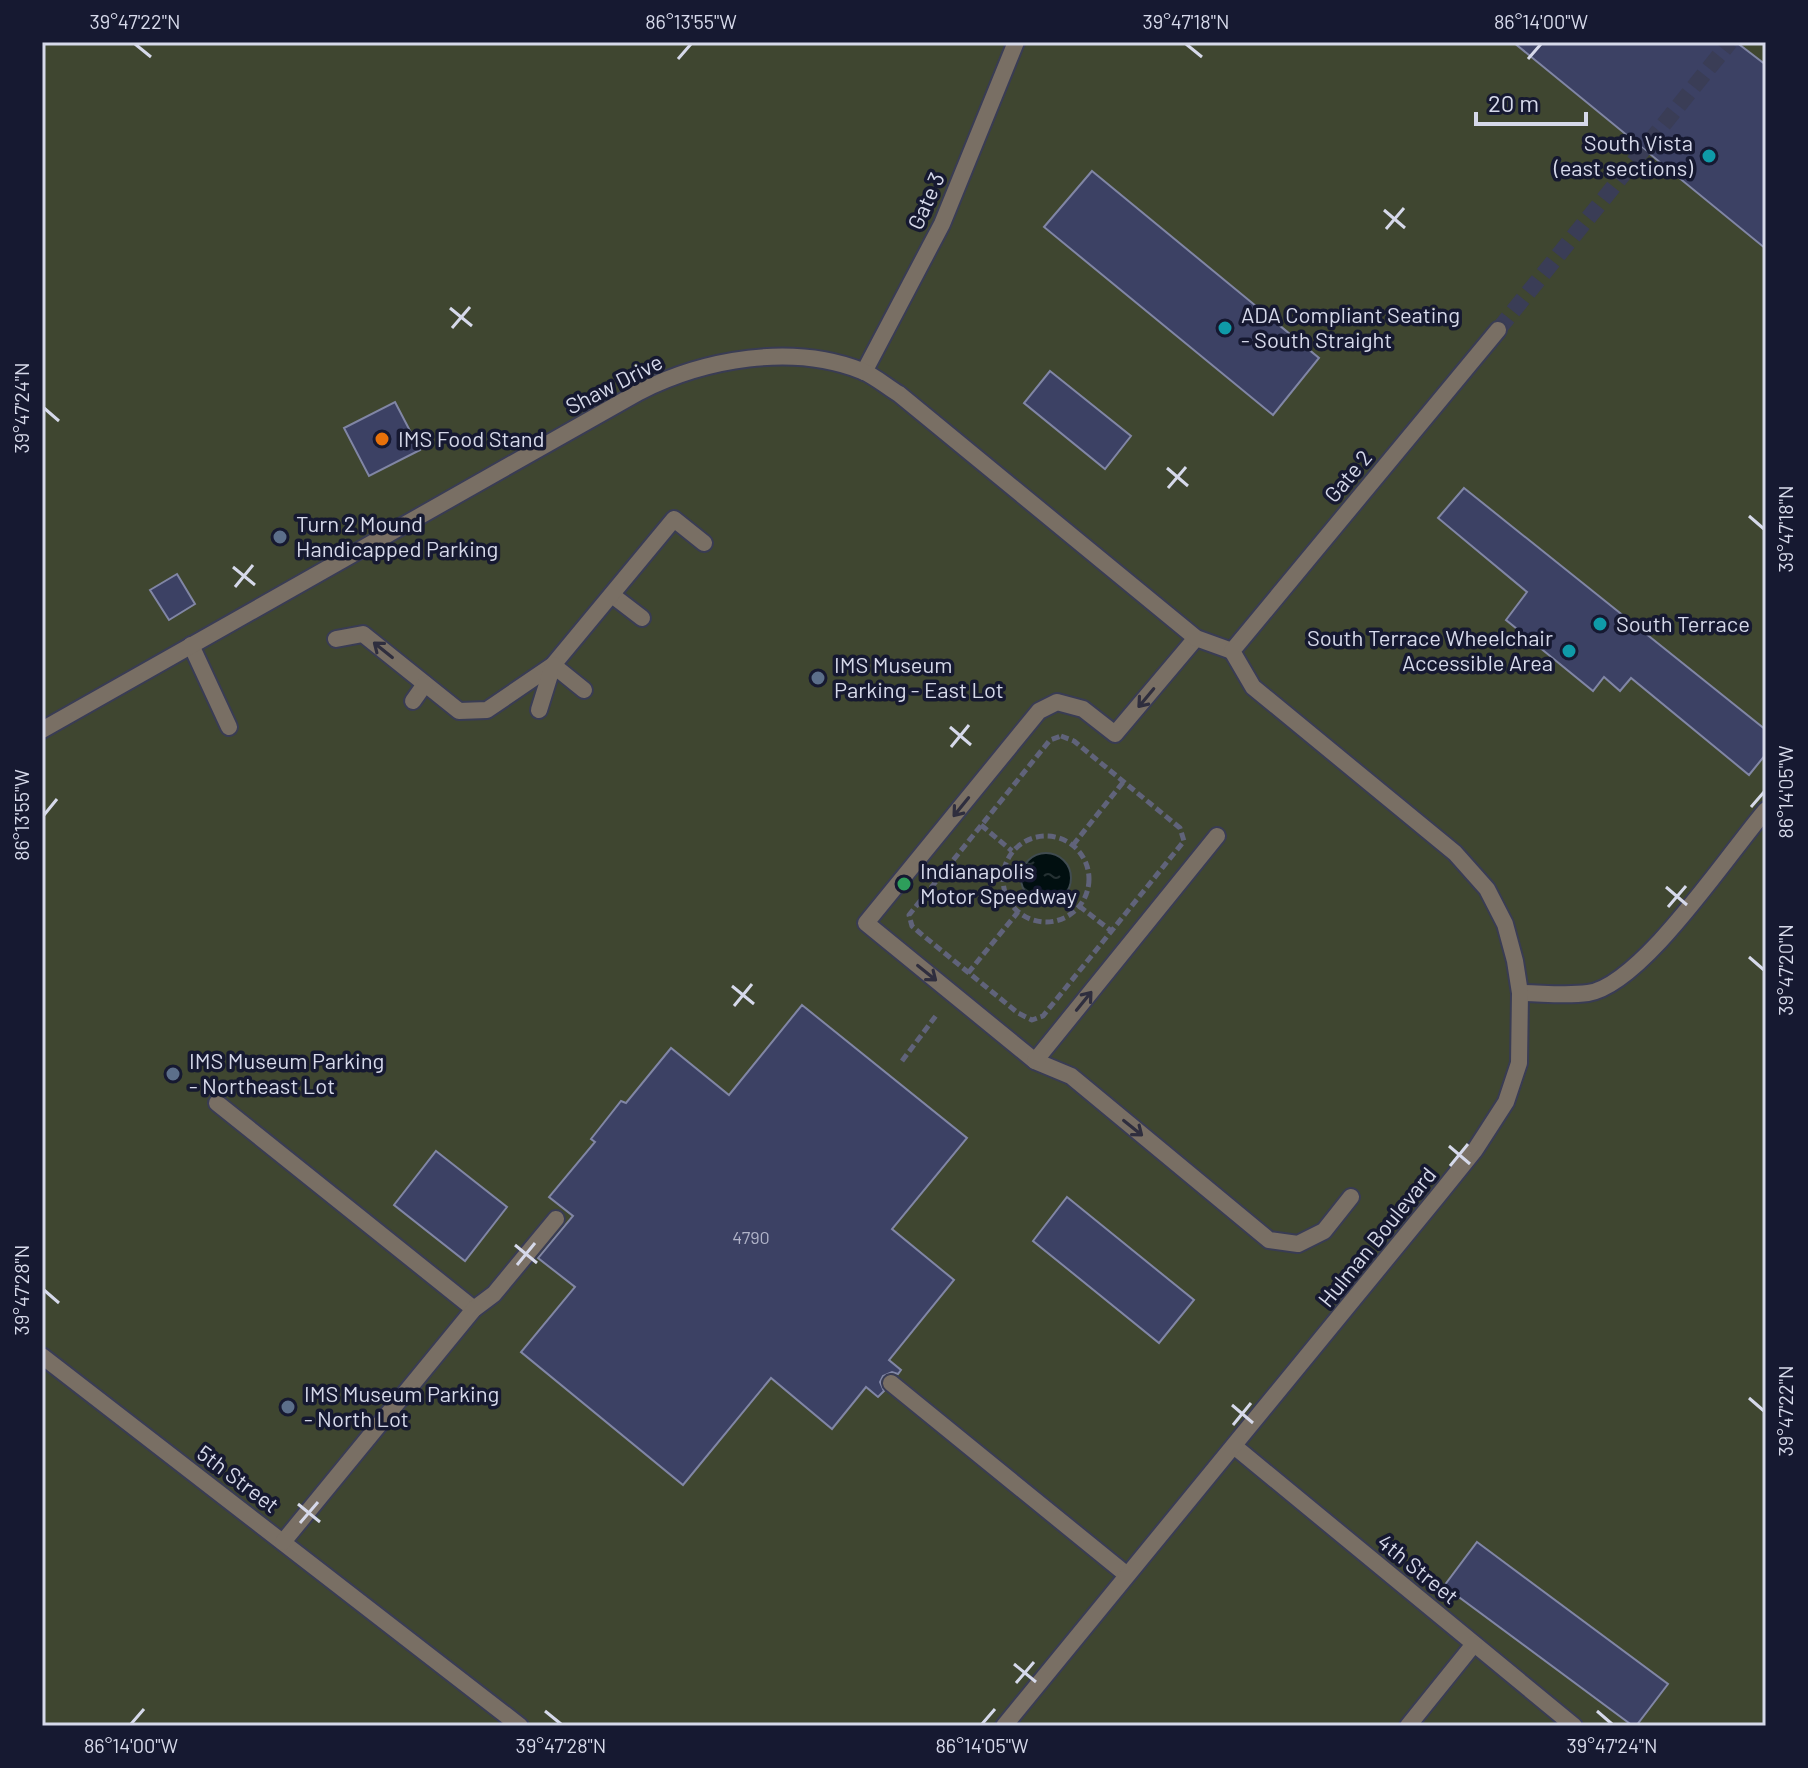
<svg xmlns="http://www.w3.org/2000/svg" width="1808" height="1768" viewBox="0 0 1808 1768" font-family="Barlow,sans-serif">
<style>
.garden{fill:#3f4630}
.water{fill:url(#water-ripples);stroke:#414c51;stroke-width:2}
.building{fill:#3c4164;stroke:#8186a5;stroke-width:2}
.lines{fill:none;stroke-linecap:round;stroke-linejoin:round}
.street-tunnel{stroke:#3a3d56;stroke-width:16;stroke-dasharray:16 8;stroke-linecap:butt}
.lane-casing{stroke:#393c54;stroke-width:20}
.street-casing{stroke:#393c54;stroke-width:20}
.path{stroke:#60637a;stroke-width:5;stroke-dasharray:8 4;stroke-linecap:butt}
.lane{stroke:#796f64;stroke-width:16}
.street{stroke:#796f64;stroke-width:16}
.oneway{stroke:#2f2e3e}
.ticks{fill:none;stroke:#d6d9ea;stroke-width:3}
.culture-dot{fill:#0f9aa8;stroke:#161931;stroke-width:3}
.food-dot{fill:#e8710a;stroke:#161931;stroke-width:3}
.service-dot{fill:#5c6f8a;stroke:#161931;stroke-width:3}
.leisure-dot{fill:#2e9e5b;stroke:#161931;stroke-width:3}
.labels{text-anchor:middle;stroke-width:7;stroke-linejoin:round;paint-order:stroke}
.number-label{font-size:18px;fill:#b0b3c8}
.poi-label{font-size:22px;fill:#d6d9ea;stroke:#161931;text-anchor:start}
.street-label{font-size:22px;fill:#d6d9ea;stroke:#161931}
.neatline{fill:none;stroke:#d6d9ea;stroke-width:3}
.ticks-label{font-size:20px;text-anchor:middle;fill:#d6d9ea}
</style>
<defs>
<pattern id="water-ripples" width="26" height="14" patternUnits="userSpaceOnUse" patternTransform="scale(2)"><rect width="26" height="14" fill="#010f10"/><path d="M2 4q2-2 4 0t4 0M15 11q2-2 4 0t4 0" fill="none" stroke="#253133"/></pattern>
</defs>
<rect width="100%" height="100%" fill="#1f223c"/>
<rect class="garden" x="42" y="42" width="1724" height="1684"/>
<circle class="water" cx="1046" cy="878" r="25"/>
<g class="building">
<path d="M1513,42H1736L1766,65V249Z"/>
<path d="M1092,171L1319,358L1273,415L1044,227Z"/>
<path d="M1050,371L1131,436L1105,469L1024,403Z"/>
<path d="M395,402L420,450L369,476L344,428Z"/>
<path d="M1464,488L1766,730V754L1749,775L1631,678L1620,691L1604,677L1593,691L1506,620L1527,592L1438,518Z"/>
<path d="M177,574L195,604L169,620L150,590Z"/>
<path d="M802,1005L967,1138L892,1229L954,1280L889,1360L901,1370L898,1374L892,1372L883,1376L880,1382L884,1391L878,1397L866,1387L832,1429L771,1378L683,1485L521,1352L575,1287L538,1258L573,1216L549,1197L595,1142L591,1139L621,1101L626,1103L671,1048L729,1095Z"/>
<path d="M436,1151L507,1207L465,1261L394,1205Z"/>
<path d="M1067,1197L1194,1300L1159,1343L1033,1241Z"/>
<path d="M1477,1542L1668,1684L1636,1726H1633L1444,1586Z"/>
</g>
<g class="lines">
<path class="street-tunnel" d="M1498,330L1730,42"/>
<defs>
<g id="lane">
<path d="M864,372L942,224L1016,42"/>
<path d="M612,595L642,618"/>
<path d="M1196,638L1115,734L1083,709L1057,702L1039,711L866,923L1035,1061L1071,1076L1269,1240L1298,1244L1324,1231L1351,1197"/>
<path d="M336,639L363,634L459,711L487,710L553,665L674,519L704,543"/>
<path d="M191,645L229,727"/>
<path d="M413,701L425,684"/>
<path d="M539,710L553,665L584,690"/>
<path d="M42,730L639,392C704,359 792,343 862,371C875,376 887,387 899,394L1196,638L1232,651"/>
<path d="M1520,993C1542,993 1566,996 1588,993C1642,985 1728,854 1766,810"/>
<path d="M1035,1061L1217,836"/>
<path d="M217,1103L474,1309"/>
<path d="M42,1356L520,1726"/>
<path d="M891,1383L1127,1575"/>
<path d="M1234,1446L1574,1726"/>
<path d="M283,1542L474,1309L494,1294L556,1219"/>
<path d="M1408,1726L1474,1644"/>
</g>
<path id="street" d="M1004,1726L1438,1196L1475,1150L1506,1102L1519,1063L1520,993L1515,961L1505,924L1487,889L1455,853L1253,687L1232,651L1498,330"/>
</defs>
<use href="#lane" class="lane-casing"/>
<use href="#street" class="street-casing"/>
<g class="path">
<path d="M1061,736L1074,741L1180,828L1184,841L1043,1016L1032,1020L1018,1013L920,933L912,926L909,915L1050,740Z"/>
<path d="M981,825L1012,851"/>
<circle cx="1046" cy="879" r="43"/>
<path d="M1073,845L1124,781"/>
<path d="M1079,906L1110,930"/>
<path d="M968,973L1018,912"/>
<path d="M902,1061L938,1013"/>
</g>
<use href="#lane" class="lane"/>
<use href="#street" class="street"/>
</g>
<defs><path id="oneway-shaft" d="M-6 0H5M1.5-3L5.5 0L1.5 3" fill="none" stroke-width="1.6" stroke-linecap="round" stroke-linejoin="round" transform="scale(2)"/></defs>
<g class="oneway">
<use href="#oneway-shaft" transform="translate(383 650) rotate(-141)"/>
<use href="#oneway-shaft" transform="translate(1146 698) rotate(130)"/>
<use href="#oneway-shaft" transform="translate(961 807) rotate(129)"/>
<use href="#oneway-shaft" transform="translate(927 973) rotate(39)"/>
<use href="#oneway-shaft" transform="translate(1084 1001) rotate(-51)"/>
<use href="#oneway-shaft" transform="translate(1133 1128) rotate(39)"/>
</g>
<path class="ticks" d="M135,44L151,57M1186,44L1202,57M678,59L691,44M1528,59L1541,44M1384,210L1405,228M1386,229L1404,208M450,308L472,326M452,328L470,307M44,408L59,421M1167,468L1188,486M1168,488L1186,467M1749,516L1764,529M233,567L255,585M235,587L253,565M950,727L971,745M951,747L969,725M1751,807L1764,792M44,815L57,799M1666,887L1687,905M1668,907L1686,886M1749,957L1764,970M732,986L754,1004M734,1006L752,984M1449,1146L1470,1164M1450,1166L1468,1144M515,1245L537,1263M517,1265L535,1243M44,1290L59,1303M1749,1398L1764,1411M1232,1405L1253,1423M1233,1425L1251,1403M298,1504L320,1522M300,1523L318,1502M1014,1664L1036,1682M1016,1683L1034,1662M545,1711L561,1724M1597,1711L1612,1724M131,1724L144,1709M982,1724L995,1709"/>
<g class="culture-dot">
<circle cx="1709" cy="156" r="8"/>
<circle cx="1225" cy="328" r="8"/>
<circle cx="1600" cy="624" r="8"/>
<circle cx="1569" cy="651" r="8"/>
</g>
<circle class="food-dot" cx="382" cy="439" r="8"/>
<g class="service-dot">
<circle cx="280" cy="537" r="8"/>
<circle cx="818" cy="678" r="8"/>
<circle cx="173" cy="1074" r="8"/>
<circle cx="288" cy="1407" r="8"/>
</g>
<circle class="leisure-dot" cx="904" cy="884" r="8"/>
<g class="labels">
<g class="number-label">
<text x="751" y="1244">4790</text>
</g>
<g class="poi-label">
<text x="1693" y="151" text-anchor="end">South Vista<tspan x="1693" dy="25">(east sections)</tspan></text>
<text x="1241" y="323">ADA Compliant Seating<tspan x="1241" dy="25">- South Straight</tspan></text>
<text x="398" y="447">IMS Food Stand</text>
<text x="296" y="532">Turn 2 Mound<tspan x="296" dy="25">Handicapped Parking</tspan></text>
<text x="1616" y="632">South Terrace</text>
<text x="1553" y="646" text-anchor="end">South Terrace Wheelchair<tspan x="1553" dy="25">Accessible Area</tspan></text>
<text x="834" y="673">IMS Museum<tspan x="834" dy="25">Parking - East Lot</tspan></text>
<text x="920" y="879">Indianapolis<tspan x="920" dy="25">Motor Speedway</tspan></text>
<text x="189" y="1069">IMS Museum Parking<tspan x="189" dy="25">- Northeast Lot</tspan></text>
<text x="304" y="1402">IMS Museum Parking<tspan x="304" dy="25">- North Lot</tspan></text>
</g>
<g class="street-label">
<text transform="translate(926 201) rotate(-66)" y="8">Gate 3</text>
<text transform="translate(614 384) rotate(-27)" y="8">Shaw Drive</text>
<text transform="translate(1348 476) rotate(-50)" y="8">Gate 2</text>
<text transform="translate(1377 1237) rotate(-51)" y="8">Hulman Boulevard</text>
<text transform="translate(238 1479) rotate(37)" y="8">5th Street</text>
<text transform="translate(1418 1569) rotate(39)" y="8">4th Street</text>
</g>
</g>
<rect width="1808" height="1768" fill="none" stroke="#161931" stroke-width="88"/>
<path d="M1476 112v12h110v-12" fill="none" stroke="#d6d9ea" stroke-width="4"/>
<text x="1488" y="112" font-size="24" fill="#d6d9ea" stroke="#161931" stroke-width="6" paint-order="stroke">20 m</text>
<rect x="44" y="44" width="1720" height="1680" class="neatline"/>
<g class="ticks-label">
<text x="135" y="29">39°47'22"N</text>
<text x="691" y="29">86°13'55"W</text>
<text x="1186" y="29">39°47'18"N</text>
<text x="1541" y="29">86°14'00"W</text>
<text transform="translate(22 408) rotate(-90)" y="7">39°47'24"N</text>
<text transform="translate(1786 529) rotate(-90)" y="7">39°47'18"N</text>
<text transform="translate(1786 792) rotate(-90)" y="7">86°14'05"W</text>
<text transform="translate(22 815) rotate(-90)" y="7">86°13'55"W</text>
<text transform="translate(1786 970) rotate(-90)" y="7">39°47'20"N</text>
<text transform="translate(22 1290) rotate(-90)" y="7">39°47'28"N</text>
<text transform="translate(1786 1411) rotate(-90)" y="7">39°47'22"N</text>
<text x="131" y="1753">86°14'00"W</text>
<text x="561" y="1753">39°47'28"N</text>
<text x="982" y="1753">86°14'05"W</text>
<text x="1612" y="1753">39°47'24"N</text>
</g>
</svg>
